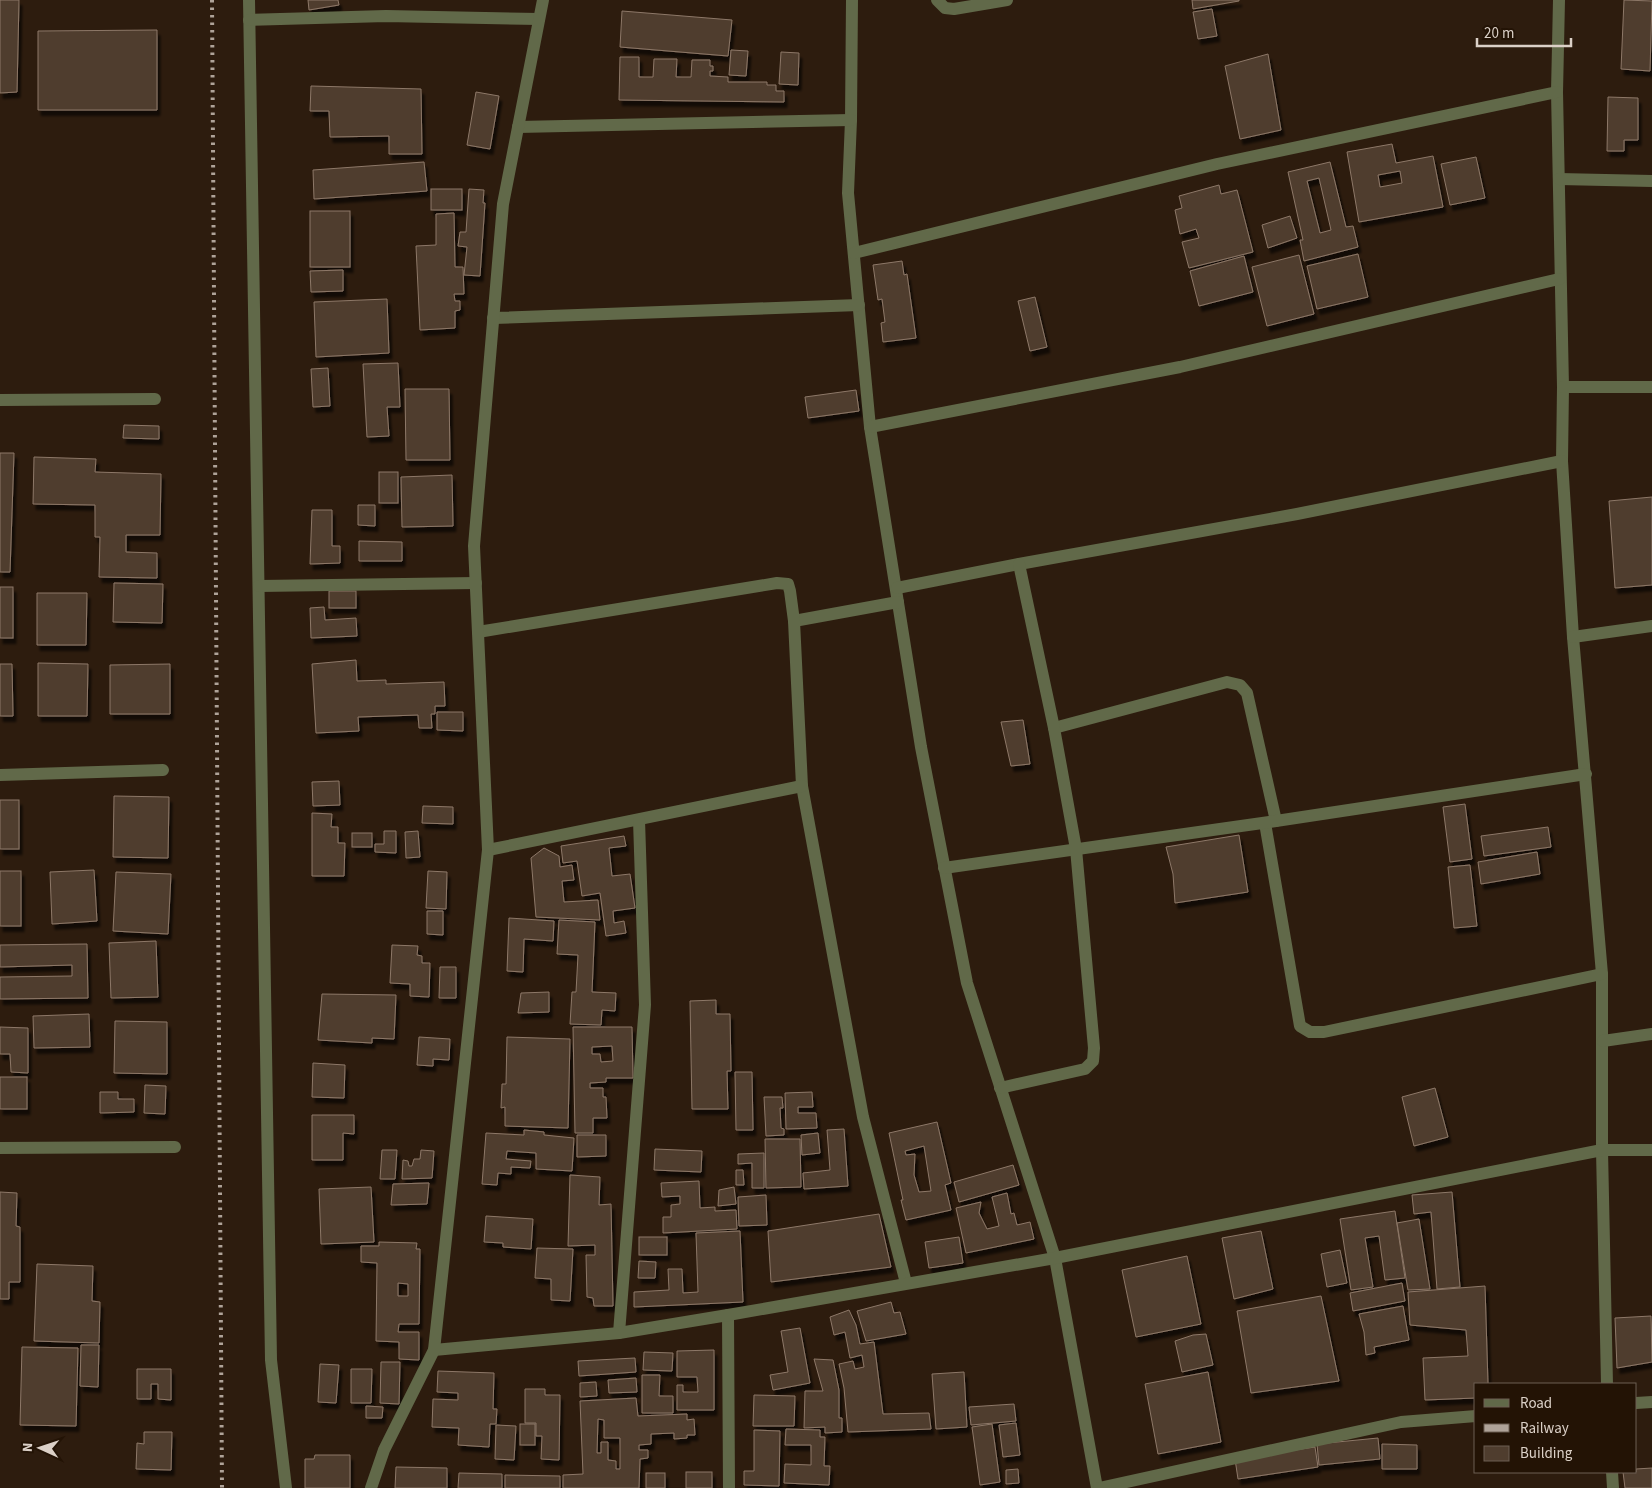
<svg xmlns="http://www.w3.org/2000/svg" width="1652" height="1488" viewBox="0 0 1652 1488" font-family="'Source Sans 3',sans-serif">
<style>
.building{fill:#4f3d2e;stroke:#8d7868;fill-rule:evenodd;filter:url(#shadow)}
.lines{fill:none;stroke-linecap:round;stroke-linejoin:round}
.minor{stroke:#616949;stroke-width:12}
.rail{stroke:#afa399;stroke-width:4;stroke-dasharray:2.5 5;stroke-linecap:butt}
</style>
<defs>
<filter id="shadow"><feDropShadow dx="3" dy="5.5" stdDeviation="1" flood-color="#0009"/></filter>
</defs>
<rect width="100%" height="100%" fill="#2d1c0e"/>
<g class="building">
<path d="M0,0H19L17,92L0,93Z"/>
<path d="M308,0H338L339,5L309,10Z"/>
<path d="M1192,0H1239V1L1193,9Z"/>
<path d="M1624,0L1652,1L1650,71L1621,69Z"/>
<path d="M1212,9L1217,36L1198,39L1193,12Z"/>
<path d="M622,11L732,20L728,56L620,47Z"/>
<path d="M157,30V110H38V31Z"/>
<path d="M731,50L748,51L746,76L729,75Z"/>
<path d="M781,52L799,53L798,85L779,84Z"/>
<path d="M1268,54L1281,130L1240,139L1225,66Z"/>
<path d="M620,57H639V77H653L654,59H677L676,77H691L692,60H710V66H713V71H710V76L728,77V82H767V85H776V91H784V102L619,100Z"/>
<path d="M311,86L421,89L422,154H389V136L330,137L329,111H310Z"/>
<path d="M476,92L499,96L490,149L467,145Z"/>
<path d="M1608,97L1638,98V140H1624V151H1607Z"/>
<path d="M1392,144L1396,163L1433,156L1443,207L1359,222L1347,152ZM1400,171L1402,183L1380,187L1378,175Z"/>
<path d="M1476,157L1485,198L1450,205L1441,164Z"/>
<path d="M424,162L427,191L314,199L313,170Z"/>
<path d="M1330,162L1346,227L1353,226L1358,247L1304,261L1300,240H1303L1288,172ZM1319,178L1331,230L1320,233L1307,181Z"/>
<path d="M1219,185L1221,194L1237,190L1253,252L1189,268L1182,242L1199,238L1196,229L1180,234L1175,210L1182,208L1179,196Z"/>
<rect x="431" y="189" width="31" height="21"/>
<path d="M469,189L484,190L483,203H485L480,276L464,275L467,247L458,246L460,232H466Z"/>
<rect x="310" y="211" width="40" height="56"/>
<path d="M454,213L455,267H463L464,294H454L455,301H460V310L455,311V328L420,330L416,246L436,245V214Z"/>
<path d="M1290,216L1297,238L1268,248L1262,225Z"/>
<path d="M1358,254L1368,297L1317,309L1307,266Z"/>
<path d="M1299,255L1314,314L1267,326L1252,267Z"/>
<path d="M1244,256L1253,292L1199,306L1190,271Z"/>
<path d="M902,261L904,275L907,274L916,338L883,342L881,323L885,322L882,299L878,300L873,265Z"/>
<path d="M343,270V291L311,292L310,271Z"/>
<path d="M1035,297L1047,347L1030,351L1018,301Z"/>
<path d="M387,299L389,353L316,357L314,302Z"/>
<path d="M398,363L400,407H387L389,436L367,437L363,364Z"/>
<path d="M328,368L330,406L313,407L311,369Z"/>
<path d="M405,389H449L450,460H406Z"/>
<path d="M856,390L859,411L808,418L805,397Z"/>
<path d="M124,425L159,426V439L123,438Z"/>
<path d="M0,453H14L10,572H0Z"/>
<path d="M34,457L96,459L95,472L161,474L160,535H126V552L157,553V578L99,577L100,537H95V505L33,504Z"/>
<rect x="379" y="472" width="19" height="31"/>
<path d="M452,475L453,526L402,527L401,477Z"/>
<path d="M1652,497V585L1615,588L1609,501Z"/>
<path d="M358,505H375V526L358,525Z"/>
<path d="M312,510H332V546H340V563L310,564Z"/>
<path d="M359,541L402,542V561H359Z"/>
<path d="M114,583L163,584L162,623L113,622Z"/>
<rect x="0" y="587" width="13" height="51"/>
<rect x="329" y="591" width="27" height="17"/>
<path d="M37,593H87L86,645H37Z"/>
<path d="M324,607L325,620L356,618L357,636L311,638L310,608Z"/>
<path d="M356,660L357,681L386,680V684L444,682L445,706H435V714H431L432,728H419L418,715L358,717L359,731L316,733L312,664Z"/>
<path d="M38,663L88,664L87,716H38Z"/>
<path d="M0,664H12L13,716H0Z"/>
<path d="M170,664V714H110V665Z"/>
<path d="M437,712H463V731L437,730Z"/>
<path d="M1023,720L1030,764L1011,766L1001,722Z"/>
<path d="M339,781L340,805L313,806L312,782Z"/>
<path d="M114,796L169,797L168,858L113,857Z"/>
<rect x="0" y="800" width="19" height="49"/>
<path d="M1465,804L1472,859L1450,862L1443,807Z"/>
<path d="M423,806L453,807V824L422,823Z"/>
<path d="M312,813L332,814L331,827H338V843H345L344,876H312Z"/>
<path d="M1548,827L1551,847L1484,856L1481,836Z"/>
<path d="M384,831H396V853L375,852V844H384Z"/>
<path d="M418,831L420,857L406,858L405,832Z"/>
<rect x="352" y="833" width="20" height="14"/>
<path d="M1239,835L1248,892L1175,903L1173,874L1166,847Z"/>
<path d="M624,836L626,846L609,848L612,876L630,874L635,908L613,911L614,923L624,921L626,933L606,936L600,893L582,896L577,861L563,863L561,846Z"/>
<path d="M544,848L559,856L560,867L572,865L574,880L562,881L564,902L598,900L600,920L536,917L531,858Z"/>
<path d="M1537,852L1540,874L1481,884L1478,862Z"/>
<path d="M1470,865L1477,926L1454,928L1448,867Z"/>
<path d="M94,870L97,921L52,924L50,872Z"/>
<rect x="0" y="871" width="21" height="55"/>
<path d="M428,871L447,872L446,909L426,908Z"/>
<path d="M116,872L171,874L168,934L113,931Z"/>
<path d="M427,911H443V935L427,934Z"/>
<path d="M509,918L554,921L553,941L524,939L523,972L507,971Z"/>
<path d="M559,920L595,922L592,992L616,993L615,1011L602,1010L601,1025L570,1024L572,992H576L578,955L557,954Z"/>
<path d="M156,941L158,997L111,998L109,943Z"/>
<path d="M87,944L88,998L0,999V977L72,976V965L0,967V945Z"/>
<path d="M392,945L418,946L417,955L422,956V963H430L429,997L410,996V984L390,983Z"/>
<path d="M440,967H456V998H439Z"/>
<path d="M549,992V1012L518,1013L521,993Z"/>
<path d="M322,994L396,995L394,1039L372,1038V1043L318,1040Z"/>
<path d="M716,1000V1014H730L731,1071H727L728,1109H692L690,1001Z"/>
<path d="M89,1014L90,1047L34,1048L33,1016Z"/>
<path d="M115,1021L167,1022V1074L114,1073Z"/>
<path d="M0,1027L28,1028V1073L11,1072L10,1054H0Z"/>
<path d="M573,1027H632L633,1078H606V1082L590,1083V1088H603V1097H606L607,1118H593V1133H575ZM612,1046L613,1061L601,1062L600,1054H592V1047Z"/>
<path d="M419,1037L450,1039L449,1060L433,1059V1066L417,1065Z"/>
<path d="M507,1037L570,1039L568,1128L505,1126V1107L501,1108L502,1084H506Z"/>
<path d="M313,1063L345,1065L344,1098L312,1097Z"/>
<path d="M735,1072H752L753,1130H736Z"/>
<rect x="0" y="1077" width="27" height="32"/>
<path d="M145,1085L166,1086L165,1114L144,1113Z"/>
<path d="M1435,1088L1448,1137L1414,1146L1402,1097Z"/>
<path d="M100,1092H118V1099H134V1112L100,1113Z"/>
<path d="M812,1092L813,1107H798V1113H816L817,1128L786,1129L785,1093Z"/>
<path d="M764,1097H782L783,1108H780L781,1128L784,1129V1135L766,1136Z"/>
<path d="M312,1115H354V1134L343,1133V1160H312Z"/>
<path d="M937,1122L951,1183L945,1185L951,1210L906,1220L901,1200H903L889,1133ZM924,1146L931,1191L919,1192L914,1175L915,1154L906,1155L905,1151Z"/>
<path d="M844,1129L848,1186L804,1189L803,1173L830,1170L827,1130Z"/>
<path d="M524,1130L544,1132V1135L574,1138L572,1171L536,1169V1153L507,1151L506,1159L531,1161L530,1168L511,1167V1174L498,1173L497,1185L482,1184L486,1133L524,1135Z"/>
<path d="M818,1133L820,1153L802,1155L801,1135Z"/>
<path d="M577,1135H606V1156L577,1157Z"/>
<path d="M765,1139H800L801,1187L766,1188Z"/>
<path d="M655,1149L702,1151L701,1172L654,1170Z"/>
<path d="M382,1150H397L395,1179H380Z"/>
<path d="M421,1150L434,1151L432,1178L402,1179L403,1160L408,1161L409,1166H412L414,1159H420Z"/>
<path d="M764,1153V1188H752V1163L738,1164V1154Z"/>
<path d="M1013,1165L1019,1185L959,1202L954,1182Z"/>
<path d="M736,1170H743L744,1185H736Z"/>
<path d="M570,1175L600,1177L599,1205L611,1204L613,1306H594L593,1298L587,1297L586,1255H595V1245L568,1246Z"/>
<path d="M699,1181L700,1208L715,1207V1211L736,1210L737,1229L663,1233V1217H671V1205L680,1204V1196L662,1197L661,1183Z"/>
<path d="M429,1183L427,1204L391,1205L393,1184Z"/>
<path d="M371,1187L374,1242L321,1244L319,1189Z"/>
<path d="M734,1187L736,1204L718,1206L719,1190Z"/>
<path d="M0,1192L17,1193L16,1226L20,1227V1282H9V1299H0Z"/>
<path d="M1452,1192L1460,1287L1437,1289L1431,1212L1414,1214L1412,1195Z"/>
<path d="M1007,1193L1011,1214L1014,1213L1017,1225L1030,1222L1034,1239L966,1253L956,1208L981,1202L979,1213L987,1229L999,1226L992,1197Z"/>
<path d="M766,1195L767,1225L739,1226L738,1197Z"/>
<path d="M1395,1211L1405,1278L1385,1280L1379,1236L1365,1238L1373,1287L1351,1290L1340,1219Z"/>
<path d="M879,1214L891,1267L771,1282L768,1231Z"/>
<path d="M486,1216L533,1219L531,1249L503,1247V1243L484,1242Z"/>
<path d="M1419,1219L1430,1289L1408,1290L1397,1223Z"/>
<path d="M740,1231L743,1302L634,1307V1292L669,1290L668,1269H682L683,1293L698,1292L696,1233Z"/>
<path d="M1261,1231L1273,1289L1234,1299L1222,1238Z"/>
<rect x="639" y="1237" width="28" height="18"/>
<path d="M959,1237L963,1263L929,1268L925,1242Z"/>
<path d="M379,1242L417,1243L416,1249H420L419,1324H399L398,1332H419V1360L399,1359V1342L376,1341L377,1263L361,1262V1246H379ZM398,1283L408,1284V1296H398Z"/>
<path d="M537,1248L573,1249L570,1301L551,1300V1279L535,1278Z"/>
<path d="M1340,1250L1347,1283L1327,1287L1321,1254Z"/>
<path d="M1187,1256L1201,1324L1136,1337L1122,1270Z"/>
<path d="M639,1261L656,1262L655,1278H638Z"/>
<path d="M37,1264L93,1266L92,1301L100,1302L99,1343L34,1341Z"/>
<path d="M1402,1283L1405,1301L1353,1311L1350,1293Z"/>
<path d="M1485,1286L1488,1384H1476V1398L1425,1400L1423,1358L1468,1356L1466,1330L1410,1325L1408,1292Z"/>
<path d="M1321,1296L1339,1381L1251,1393L1237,1311Z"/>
<path d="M891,1302L894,1313L900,1312L906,1334L866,1341L857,1311Z"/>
<path d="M1403,1306L1409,1340L1374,1347L1375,1353L1366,1355L1364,1332L1359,1314Z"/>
<path d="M849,1310L856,1325L860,1344L874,1342L883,1414L929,1413L931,1429L848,1432L844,1388L839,1364L853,1361L855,1369L864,1367L862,1355L850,1358L845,1332L834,1335L830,1317Z"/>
<path d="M1651,1316L1652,1362L1617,1368L1615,1318Z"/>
<path d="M800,1328L810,1383L773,1390L770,1375L788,1372L781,1331Z"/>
<path d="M1206,1334L1213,1365L1182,1372L1175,1341L1193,1335Z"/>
<path d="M81,1345H99L98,1387L80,1386Z"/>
<path d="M22,1347L78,1348L76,1426L20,1425Z"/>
<path d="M714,1350V1410H677V1385H683V1392H698L697,1377H677V1351Z"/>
<path d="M644,1352L673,1353L672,1371L643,1370Z"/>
<path d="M635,1358L636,1372L579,1376L578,1361Z"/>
<path d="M814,1359L833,1360L839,1390V1418H842V1432L825,1433V1427L804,1428L805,1391H823Z"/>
<path d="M381,1362H400L399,1404L380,1403Z"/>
<path d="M320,1364L339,1365L336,1403L318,1402Z"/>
<path d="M137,1369H171V1400L158,1399V1384H151V1399H137Z"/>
<path d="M351,1369H372L371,1403H351Z"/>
<path d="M438,1371L494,1373L493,1409H497L496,1424H490L489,1447L458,1445L459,1428L432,1427L433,1399L458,1400V1393L437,1392Z"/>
<path d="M964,1372L967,1427L936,1429L932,1374Z"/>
<path d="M1208,1372L1221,1442L1158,1454L1145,1384Z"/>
<path d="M642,1375H660L659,1396H673V1413H642Z"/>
<path d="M636,1378L637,1392L609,1393L608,1380Z"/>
<path d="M596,1382L597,1396L580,1397V1383Z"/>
<path d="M525,1389H545V1395H560L559,1460L541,1459L542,1436H536V1423H525Z"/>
<path d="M754,1395L795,1396L794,1426H753Z"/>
<path d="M636,1398L638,1416L687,1414V1420L694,1419L695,1435H687V1438L674,1439V1433L651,1434V1444L639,1445V1450H648V1458L640,1459L639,1488H563V1475L583,1474L580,1401ZM598,1419L604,1420V1438H620V1469H616V1461L608,1460V1442H601V1453H597Z"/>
<path d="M1014,1404L1016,1421L971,1425L969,1407Z"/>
<path d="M366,1406L383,1407L382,1418H366Z"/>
<path d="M1016,1423L1020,1455L1003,1457L999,1425Z"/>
<rect x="520" y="1424" width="15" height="21"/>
<path d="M992,1424L1000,1482L980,1485L972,1427Z"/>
<path d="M496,1425L516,1426L514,1460L495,1459Z"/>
<path d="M786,1429L820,1430V1437H825L824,1466H830L829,1485L784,1483L785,1464L811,1465V1445H785Z"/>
<path d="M754,1430L780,1431L779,1486L744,1485V1471H754Z"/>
<path d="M144,1432H172L171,1470L136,1469L137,1443L144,1444Z"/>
<path d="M1378,1438L1380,1459L1319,1465L1317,1444Z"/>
<path d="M1382,1444L1417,1445V1469H1382Z"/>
<path d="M1315,1447L1318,1467L1238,1479L1235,1459Z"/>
<path d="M315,1455H350V1488H305V1459H314Z"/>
<path d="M396,1467L447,1468V1488H395Z"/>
<path d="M1652,1468V1488H1625L1623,1472H1636V1469Z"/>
<path d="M1018,1469L1019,1483L1006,1484V1470Z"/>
<rect x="686" y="1472" width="26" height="16"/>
<path d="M459,1473L502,1474V1488H458Z"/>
<rect x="646" y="1473" width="19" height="15"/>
<path d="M505,1475L560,1476V1488H505Z"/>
</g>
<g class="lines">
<g class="minor">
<path d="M249,0L271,1360L286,1488"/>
<path d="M852,0L851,120L848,193L870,427L921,747L967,983L1055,1258L1097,1488"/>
<path d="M937,0L945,8L954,9L1007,0"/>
<path d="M1559,0L1557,92L1563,387L1562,461L1573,637L1602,974V1150L1607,1384"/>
<path d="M249,20L386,16L539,19"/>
<path d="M518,127L851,120"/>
<path d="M1559,179L1652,181"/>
<path d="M854,253L1217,164L1557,92"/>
<path d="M493,318L859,305"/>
<path d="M1563,387H1652"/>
<path d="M0,400L155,399"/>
<path d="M870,427L1180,367L1559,279"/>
<path d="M259,586L476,583"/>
<path d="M897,588L1019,564L1297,514L1562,461"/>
<path d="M794,621L898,602"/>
<path d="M478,632L777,583L788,584L790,591L794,621L802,786L863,1117L906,1283"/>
<path d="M1573,637L1652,626"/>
<path d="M1054,728L1227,682L1240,685L1247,693L1276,821"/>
<path d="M0,775L163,770"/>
<path d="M1265,823L1300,1026L1310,1032H1324L1602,974"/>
<path d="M488,850L802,786"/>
<path d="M944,868L1276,821L1586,774"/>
<path d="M1603,1041L1652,1034"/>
<path d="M1000,1088L1085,1069L1093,1061L1094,1048L1076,849L1054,728L1019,564"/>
<path d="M0,1148L175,1147"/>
<path d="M728,1315L729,1488"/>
<path d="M619,1333L645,1005L639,820"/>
<path d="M434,1350L619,1333L728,1315L1055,1258L1602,1150H1652"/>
<path d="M1636,1403L1652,1402"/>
<path d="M1612,1472L1613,1488"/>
<path d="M371,1488L384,1450L434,1350L488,850L474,546L503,204L543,0"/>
<path d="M1099,1488L1401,1422L1476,1416"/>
</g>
<path class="rail" d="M212,0L222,1488"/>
</g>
<rect x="1474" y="1383" width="162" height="90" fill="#231305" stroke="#6d5f53"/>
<rect x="1484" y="1399" width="25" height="8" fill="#616949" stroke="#6d5f53"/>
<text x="1520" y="1408" font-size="15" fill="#dbd0c7">Road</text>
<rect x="1484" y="1424" width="25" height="8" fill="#afa399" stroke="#6d5f53"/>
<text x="1520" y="1433" font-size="15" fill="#dbd0c7">Railway</text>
<rect x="1484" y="1446" width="25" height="15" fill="#4f3d2e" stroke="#6d5f53"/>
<text x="1520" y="1458" font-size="15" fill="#dbd0c7">Building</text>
<g transform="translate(40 1448) rotate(273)" stroke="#231305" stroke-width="4" paint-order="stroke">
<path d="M0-4L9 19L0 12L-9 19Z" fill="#dbd0c7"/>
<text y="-8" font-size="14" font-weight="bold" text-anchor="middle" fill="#dbd0c7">N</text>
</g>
<path d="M1477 38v8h94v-8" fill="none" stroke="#dbd0c7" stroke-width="2.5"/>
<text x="1484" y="38" font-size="15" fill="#dbd0c7" stroke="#231305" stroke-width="4" paint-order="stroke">20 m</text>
</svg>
